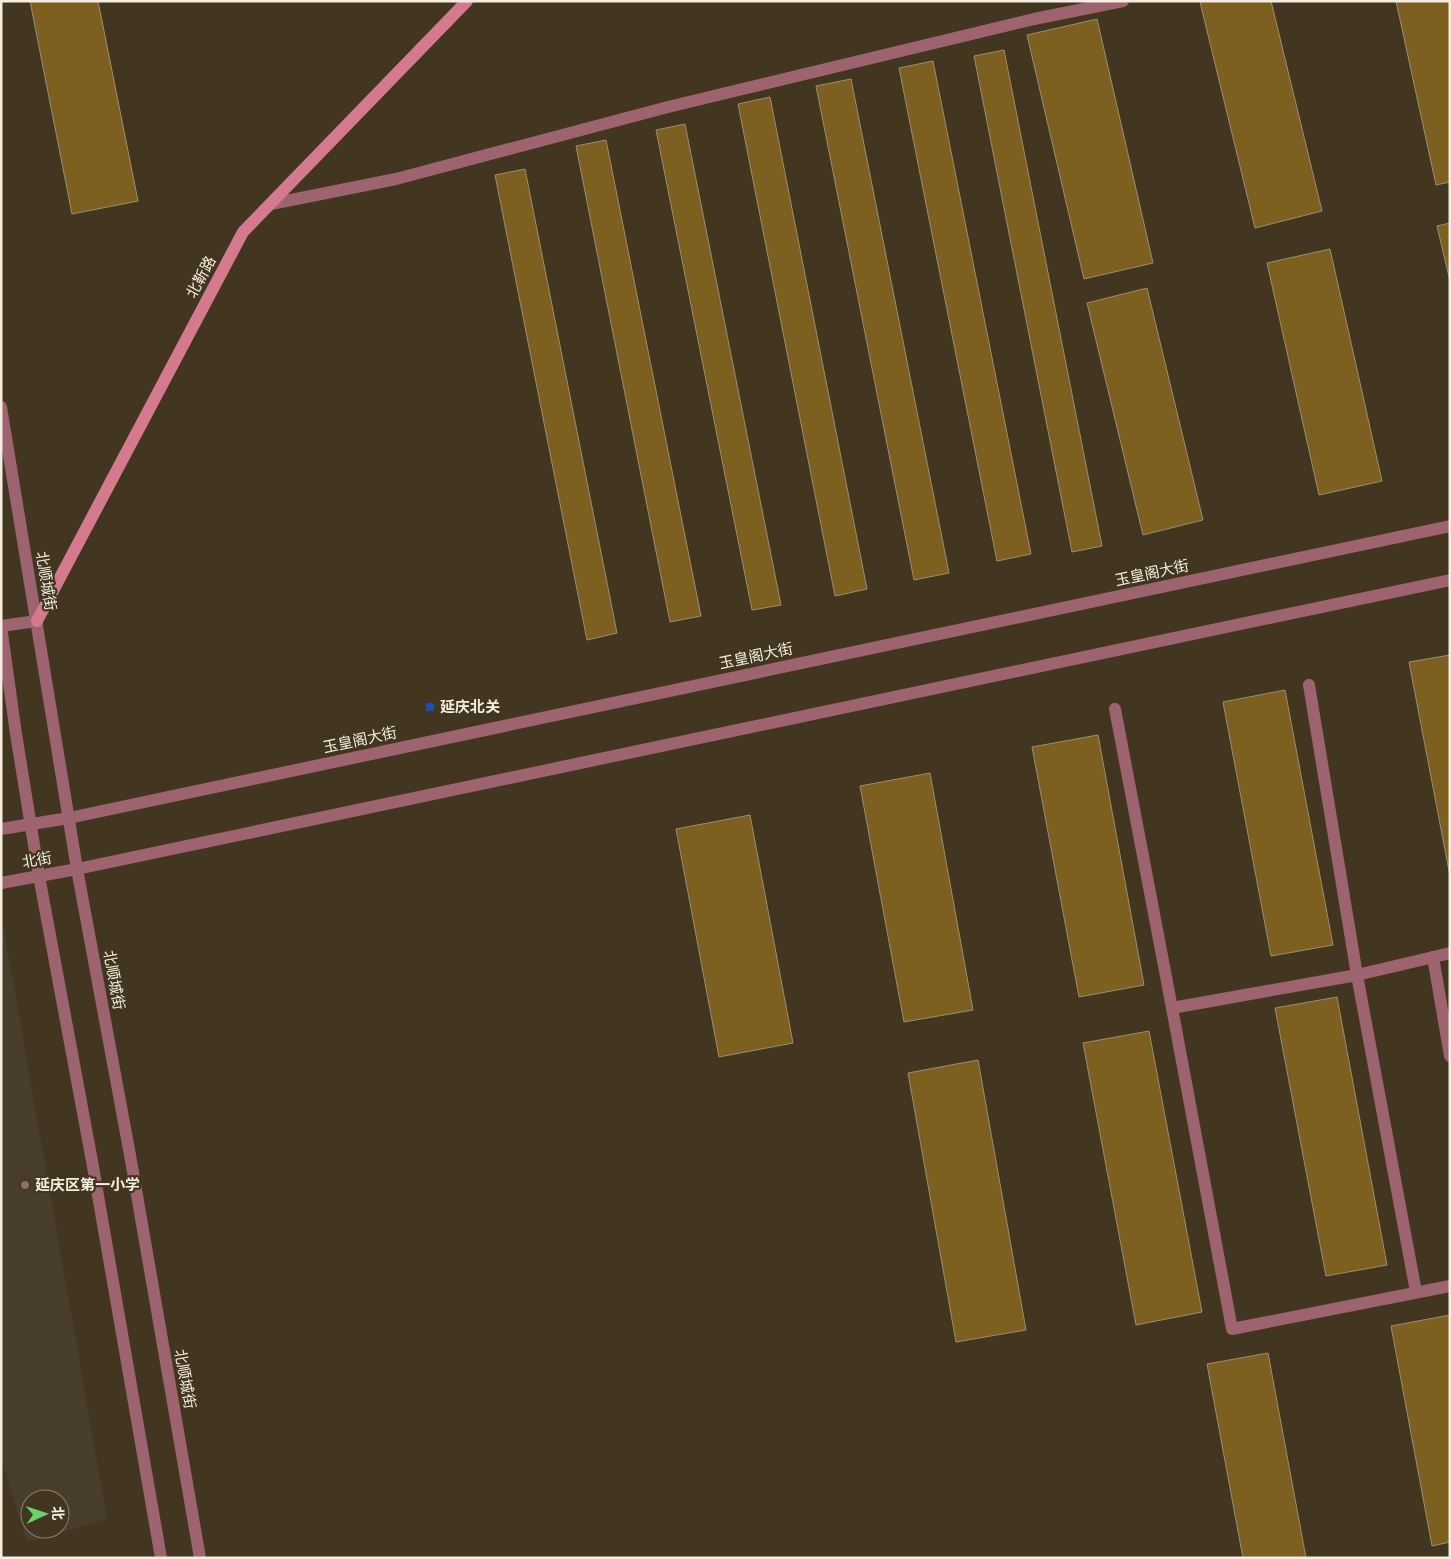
<svg xmlns="http://www.w3.org/2000/svg" width="1451" height="1559" viewBox="0 0 1451 1559" font-family="'DM Sans','Noto Sans SC',sans-serif">
<style>
.education{fill:#493e2e;fill-rule:evenodd}
.building{fill:#7d5f20;stroke:#9b8e75}
.lines{fill:none;stroke-linecap:round;stroke-linejoin:round}
.minor{stroke:#9d636f;stroke-width:12}
.tertiary{stroke:#9d636f;stroke-width:12}
.secondary{stroke:#d5798e;stroke-width:12}
.transit-dot{fill:#1a4fb4;stroke:#423620;stroke-width:2}
.education-dot{fill:#8d6e63;stroke:#423620;stroke-width:2}
.labels{text-anchor:middle;stroke-width:4.5;stroke-linejoin:round;paint-order:stroke}
.street-label{font-size:15px;fill:#f4ede0;stroke:#423620}
.poi-label{font-size:15px;font-weight:bold;fill:#f4ede0;stroke:#423620;text-anchor:start}
</style>
<rect width="100%" height="100%" fill="#423620"/>
<path class="education" d="M1,913L107,1519L27,1542L1,1457ZM30,1499H60V1529H30Z"/>
<g class="building">
<path d="M30,1H98L138,201L72,214Z"/>
<path d="M1204,1H1271L1322,211L1255,228L1200,2Z"/>
<path d="M1396,1H1450V182L1436,185Z"/>
<path d="M1097,19L1153,263L1084,279L1027,35Z"/>
<path d="M1004,50L1102,546L1072,552L974,56Z"/>
<path d="M933,61L1031,554L997,561L899,68Z"/>
<path d="M851,79L949,573L914,580L816,86Z"/>
<path d="M770,97L867,589L835,596L738,104Z"/>
<path d="M685,124L781,605L752,610L656,130Z"/>
<path d="M606,140L701,616L670,622L576,146Z"/>
<path d="M525,169L617,633L587,640L495,175Z"/>
<path d="M1450,223V281L1437,226Z"/>
<path d="M1330,249L1382,481L1319,495L1267,263Z"/>
<path d="M1147,288L1203,520L1143,535L1087,303Z"/>
<path d="M1450,655V876L1409,662Z"/>
<path d="M1285,690L1333,945L1271,956L1223,702Z"/>
<path d="M1098,735L1144,985L1079,997L1032,747Z"/>
<path d="M930,773L973,1010L904,1022L860,786Z"/>
<path d="M750,815L793,1043L719,1057L676,829Z"/>
<path d="M1337,997L1387,1265L1326,1276L1275,1008Z"/>
<path d="M1149,1031L1202,1312L1136,1325L1083,1043Z"/>
<path d="M978,1060L1026,1330L956,1342L908,1073Z"/>
<path d="M1450,1315V1542L1432,1546L1391,1326Z"/>
<path d="M1268,1353L1306,1558H1243L1207,1364Z"/>
</g>
<g class="lines">
<g class="minor">
<path d="M271,204L396,179L668,107L1034,19L1123,1"/>
<path d="M1309,685L1357,975L1416,1292"/>
<path d="M1115,709L1172,1008"/>
<path d="M1450,953L1357,975L1172,1008L1232,1329L1450,1286"/>
<path d="M1433,957L1450,1056"/>
</g>
<g class="tertiary">
<path d="M1,407L77,869L130,1155L200,1558"/>
<path d="M37,621L1,626L16,734L39,876L92,1161L161,1558"/>
<path d="M1,829L69,818L1450,526"/>
<path d="M1,883L77,869L1450,580"/>
</g>
<path class="secondary" d="M37,621L243,232L467,1"/>
</g>
<rect class="transit-dot" x="425" y="702" width="10" height="10" rx="2.5"/>
<circle class="education-dot" cx="25" cy="1185" r="5"/>
<g class="labels">
<g class="street-label">
<text transform="translate(201 277) rotate(-62)" y="5">北靳路</text>
<text transform="translate(1152 573) rotate(-12)" y="5">玉皇阁大街</text>
<text transform="translate(46 581) rotate(81)" y="5">北顺城街</text>
<text transform="translate(756 656) rotate(-12)" y="5">玉皇阁大街</text>
<text transform="translate(360 740) rotate(-12)" y="5">玉皇阁大街</text>
<text transform="translate(37 860) rotate(-10)" y="5">北街</text>
<text transform="translate(114 980) rotate(80)" y="5">北顺城街</text>
<text transform="translate(185 1379) rotate(80)" y="5">北顺城街</text>
</g>
<g class="poi-label">
<text x="440" y="712">延庆北关</text>
<text x="35" y="1190">延庆区第一小学</text>
</g>
</g>
<rect width="1451" height="1559" fill="none" stroke="#f4ede0" stroke-width="5"/>
<g transform="translate(45 1514) rotate(87)"><circle r="24" fill="#423620" stroke="#897f6d"/>
<path d="M0-4L9 19L0 12L-9 19Z" fill="#66d466"/>
<text y="-8" font-size="14" font-weight="bold" text-anchor="middle" fill="#f4ede0">北</text>
</g>
</svg>
